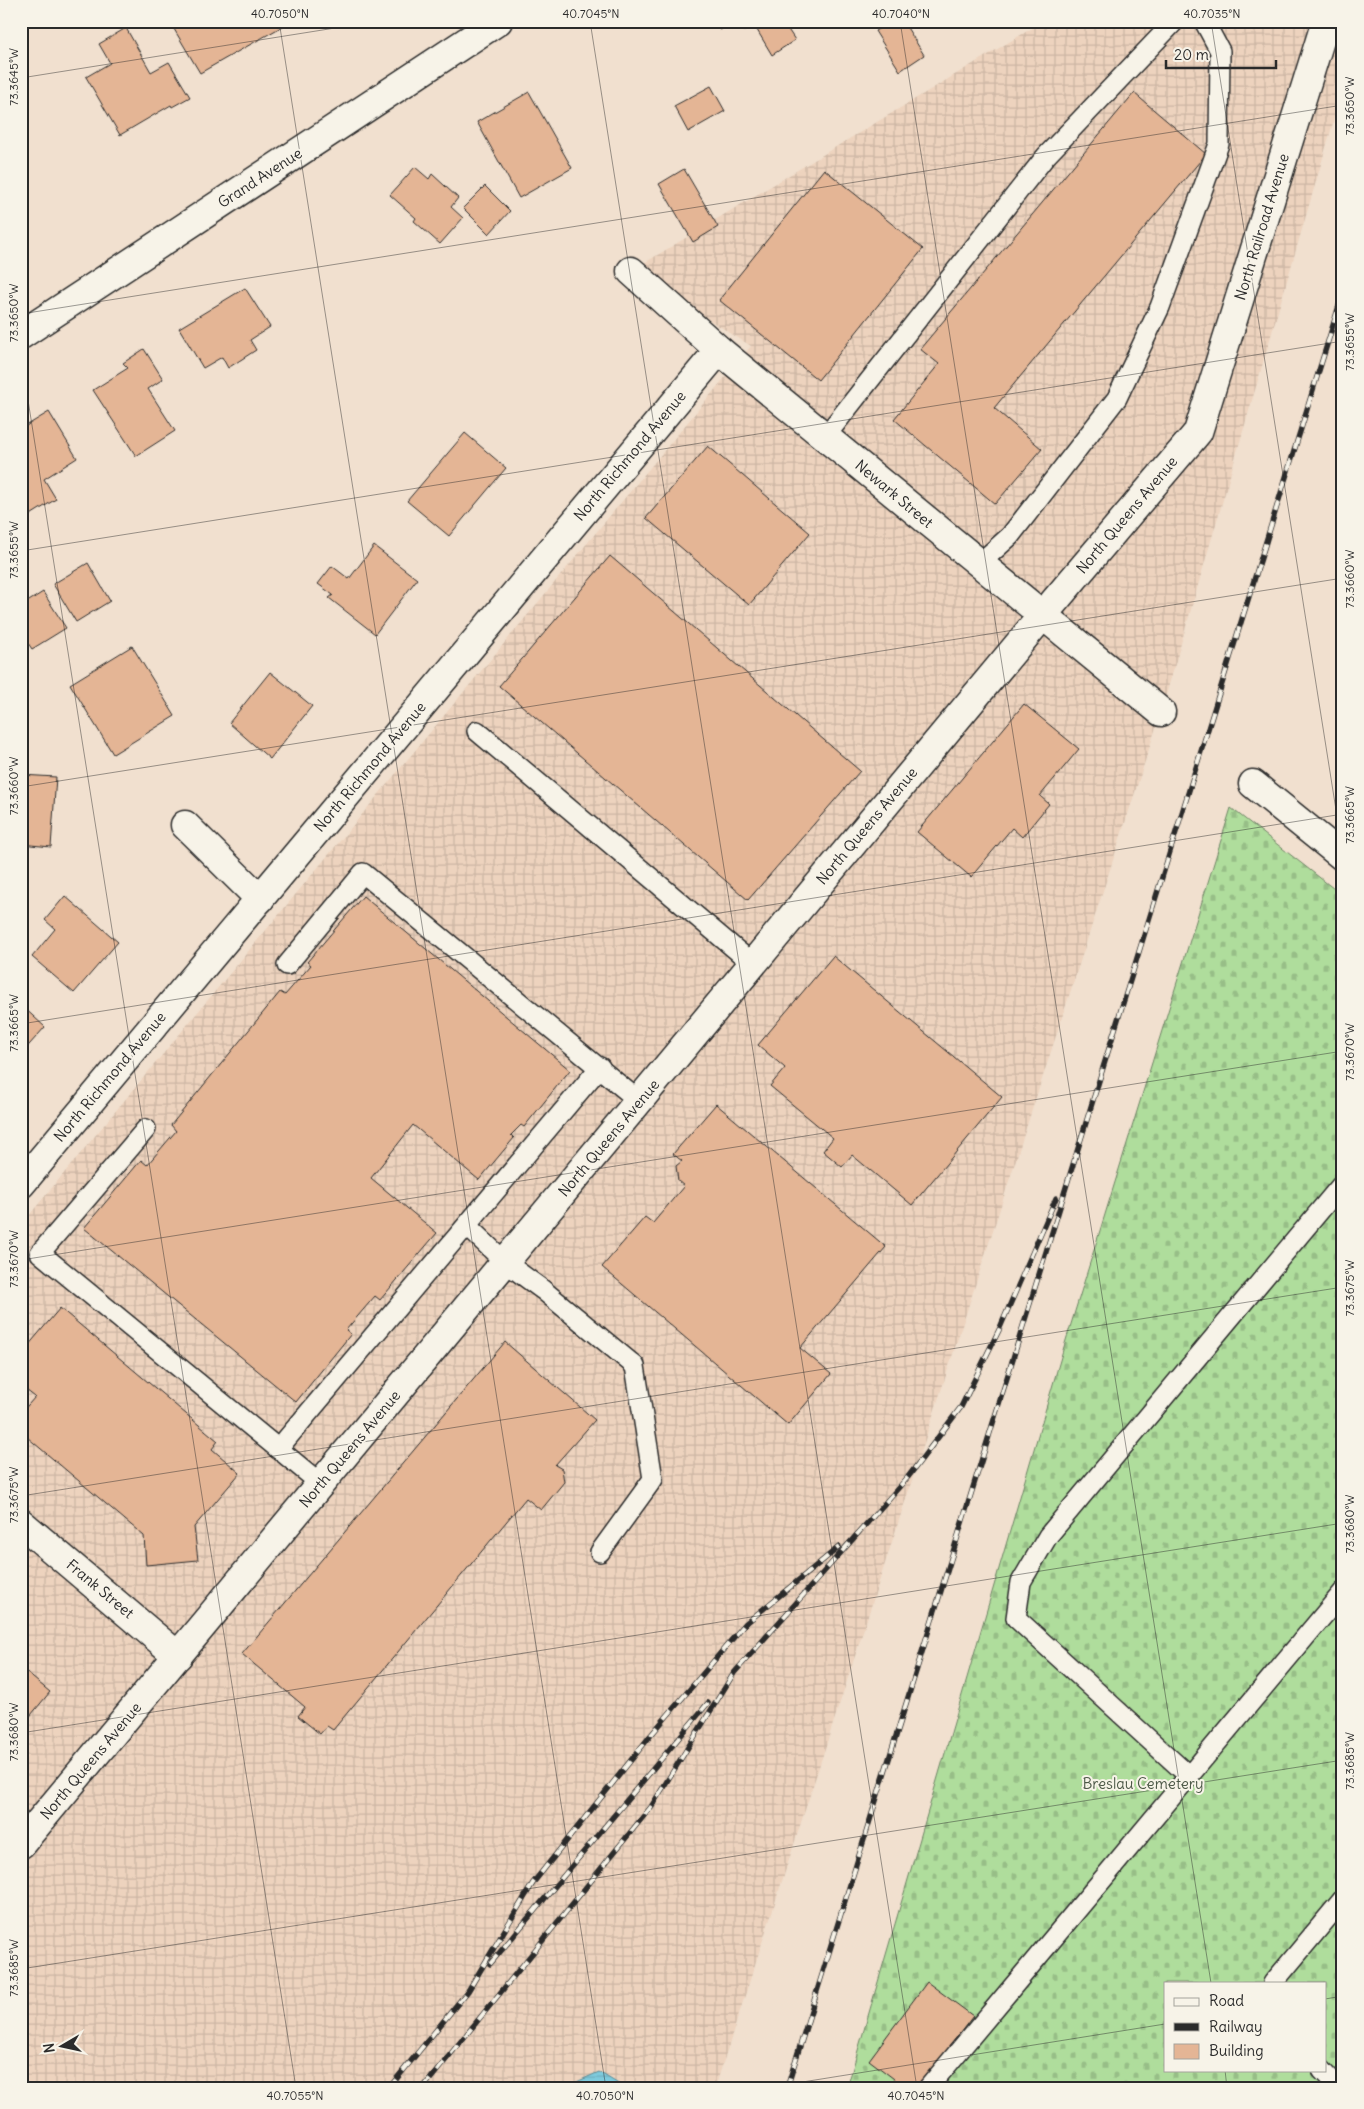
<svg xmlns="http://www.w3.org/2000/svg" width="1364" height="2109" viewBox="0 0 1364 2109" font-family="Delius,sans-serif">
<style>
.industrial{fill:url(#industrial-grid)}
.cemetery{fill:url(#cemetery-stones);stroke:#6d8464;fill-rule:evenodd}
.water{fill:url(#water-rules);stroke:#5d8b96}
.building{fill:#e4b595;stroke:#2b2b2b}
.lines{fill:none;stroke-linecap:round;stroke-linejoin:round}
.service-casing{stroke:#2b2b2b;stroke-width:22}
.minor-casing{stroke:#2b2b2b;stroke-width:31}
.service{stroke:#f7f3e8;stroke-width:19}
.minor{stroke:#f7f3e8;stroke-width:28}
.rail-casing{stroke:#2b2b2b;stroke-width:5.5}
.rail{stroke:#f7f3e8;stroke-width:4;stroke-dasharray:11;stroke-linecap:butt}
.ticks{fill:none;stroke:#2b2b2b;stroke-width:1;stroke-opacity:0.45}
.labels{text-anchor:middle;stroke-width:4;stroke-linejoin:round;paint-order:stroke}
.street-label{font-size:15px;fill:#2b2b2b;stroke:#f7f3e8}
.park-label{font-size:15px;fill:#4c5847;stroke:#f7f3e8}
.neatline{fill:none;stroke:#2b2b2b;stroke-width:2}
.ticks-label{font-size:12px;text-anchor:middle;fill:#2b2b2b}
</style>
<defs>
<pattern id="industrial-grid" width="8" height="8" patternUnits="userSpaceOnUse" patternTransform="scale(1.25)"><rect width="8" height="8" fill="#edd3be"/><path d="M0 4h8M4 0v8" fill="none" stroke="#cbb5a3"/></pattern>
<pattern id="cemetery-stones" width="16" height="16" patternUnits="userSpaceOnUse" patternTransform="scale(1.25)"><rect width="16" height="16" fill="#afdd9c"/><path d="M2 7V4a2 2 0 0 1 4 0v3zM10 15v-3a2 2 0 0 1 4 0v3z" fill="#97be87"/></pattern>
<pattern id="water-rules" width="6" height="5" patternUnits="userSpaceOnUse" patternTransform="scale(1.25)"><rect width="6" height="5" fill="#7ecbdd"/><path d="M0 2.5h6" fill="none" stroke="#6daebe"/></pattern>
</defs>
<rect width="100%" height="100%" fill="#f1e0cf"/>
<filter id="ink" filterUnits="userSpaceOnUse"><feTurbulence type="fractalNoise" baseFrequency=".02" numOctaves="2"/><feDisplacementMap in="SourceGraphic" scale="10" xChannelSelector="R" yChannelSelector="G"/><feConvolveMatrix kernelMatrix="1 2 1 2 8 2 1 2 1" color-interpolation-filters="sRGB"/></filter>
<g filter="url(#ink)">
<path class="industrial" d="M1044,21H1343V89L1161,712L715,2088H21V1225L751,346L631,271Z"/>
<path class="cemetery" d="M1231,808L1343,896V2088H847L1063,1350ZM1165,1983H1325V2070H1165Z"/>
<path class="water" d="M599,2072L625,2088H563Z"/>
<g class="building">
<path d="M187,21H280L283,26L200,73L174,29Z"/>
<path d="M715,21H735L720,30Z"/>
<path d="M738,21H791L785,25L795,40L772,55L754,25L744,31Z"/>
<path d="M891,21H903L924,55L900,71L875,31Z"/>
<path d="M126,28L151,72L169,62L190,97L172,107L171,105L120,135L86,77L110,63L99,44Z"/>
<path d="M711,86L725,111L688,132L674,106Z"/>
<path d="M529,92L572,168L519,198L477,122Z"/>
<path d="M1134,93L1206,154L994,408L1042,449L995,504L894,419L939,364L920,349Z"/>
<path d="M415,167L429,179L432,174L458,198L451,207L463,218L440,244L414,221L416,218L390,195Z"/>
<path d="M684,169L718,227L693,242L659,184Z"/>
<path d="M824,169L923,249L818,380L719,300Z"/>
<path d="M485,186L510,211L489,234L463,208Z"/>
<path d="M245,288L270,327L250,340L256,350L228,368L222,357L203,368L179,328Z"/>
<path d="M144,349L163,379L148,389L175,431L136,456L93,390L128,368L123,363Z"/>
<path d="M49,412L77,458L44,479L56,499L21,521V429Z"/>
<path d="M465,433L506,468L449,536L407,501Z"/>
<path d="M708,446L810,533L749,605L646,518Z"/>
<path d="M374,546L417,579L375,634L329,598L333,595L318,584L332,566L349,579Z"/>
<path d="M610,556L860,771L748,900L499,686Z"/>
<path d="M88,563L110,601L76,622L53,584Z"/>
<path d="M43,592L66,628L32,649L21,633V606Z"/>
<path d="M132,646L175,716L113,754L70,684Z"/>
<path d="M270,672L312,706L270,759L229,723Z"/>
<path d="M1024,704L1079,749L1040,796L1049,804L1022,837L1012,828L971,877L917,832Z"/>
<path d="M21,775L56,777L51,847L21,844Z"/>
<path d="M65,896L118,942L74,993L32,957L55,929L45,920Z"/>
<path d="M363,896L570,1070L524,1127L521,1125L511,1135L514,1138L479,1180L413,1125L371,1178L437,1233L380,1300L375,1296L346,1330L351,1334L296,1402L84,1228L141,1160L147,1165L176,1131L171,1125L280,992L285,995L311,965L307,962Z"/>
<path d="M833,956L1002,1097L912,1205L852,1155L842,1167L823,1151L833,1138L770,1086L785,1068L758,1045Z"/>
<path d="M21,1005L45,1027L21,1054Z"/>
<path d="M716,1104L886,1247L800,1348L831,1374L788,1425L602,1267L645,1217L653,1223L684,1186L678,1181L676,1166L682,1161L673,1154Z"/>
<path d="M60,1308L218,1441L212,1449L240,1473L194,1527L198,1560L146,1565L144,1536L21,1432V1413L35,1397L21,1386V1354Z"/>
<path d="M505,1342L595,1420L555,1465L562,1469L564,1482L541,1510L526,1498L333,1730L327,1726L320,1734L298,1716L305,1707L242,1654Z"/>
<path d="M21,1668L50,1692L21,1727Z"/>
<path d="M927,1982L973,2016L918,2088H906L869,2060Z"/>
</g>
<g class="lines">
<defs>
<g id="service">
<path d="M825,437L1046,156L1175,21"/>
<path d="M979,564L1010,536L1117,398L1160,307L1219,144L1220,51L1204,21"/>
<path d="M477,731L753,964"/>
<path d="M287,965L363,873L639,1101"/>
<path d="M146,1129L40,1253L321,1484"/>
<path d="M467,1226L506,1263L543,1290L635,1366L653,1479L600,1552"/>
<path d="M278,1449L600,1067"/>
<path d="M1189,1776L1016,1618L1021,1582L1048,1536L1343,1183"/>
<path d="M1273,1983L1343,1899"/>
<path d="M1322,2070L1339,2088"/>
<path d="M928,2088L1343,1592"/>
</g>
<g id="minor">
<path d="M631,271L719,350L1161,712"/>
<path d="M21,335L498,21"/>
<path d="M1253,784L1343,857"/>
<path d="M185,825L260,899"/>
<path d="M21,1184L719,350"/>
<path d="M21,1523L178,1656"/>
<path d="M21,1844L1042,616L1198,432L1326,21"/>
</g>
</defs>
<use href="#service" class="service-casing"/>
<use href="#minor" class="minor-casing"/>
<use href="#service" class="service"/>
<use href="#minor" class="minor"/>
<defs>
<g id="rail">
<path d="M490,1964L708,1703"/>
<path d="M389,2088L468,1991L533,1883L651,1735L745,1624L839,1547"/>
<path d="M423,2088L651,1807L734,1673L908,1477L961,1407L999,1330L1056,1198"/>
<path d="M787,2088L1343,293"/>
</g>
</defs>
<use href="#rail" class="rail-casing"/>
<use href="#rail" class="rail"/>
</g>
</g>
<path class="ticks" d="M279,21L606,2088M590,21L917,2088M900,21L1211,1983M1211,21L1343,854M21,78L379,21M21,314L1343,105M21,356L296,2088M21,551L1343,341M21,787L1343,578M21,1024L1343,814M21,1260L1343,1051M21,1496L1343,1287M21,1733L1343,1523M21,1969L1343,1760M1325,1999L1343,1996M1225,2070L1227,2088M765,2088L1165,2024"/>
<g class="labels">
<g class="street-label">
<text transform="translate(260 178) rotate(-33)" y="5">Grand Avenue</text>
<text transform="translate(1262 227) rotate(-73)" y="5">North Railroad Avenue</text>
<text transform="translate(630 456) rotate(-50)" y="5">North Richmond Avenue</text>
<text transform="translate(894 494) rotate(40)" y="5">Newark Street</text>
<text transform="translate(1127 515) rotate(-50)" y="5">North Queens Avenue</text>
<text transform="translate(370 767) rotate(-50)" y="5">North Richmond Avenue</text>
<text transform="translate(867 826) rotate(-50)" y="5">North Queens Avenue</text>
<text transform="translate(110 1077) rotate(-50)" y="5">North Richmond Avenue</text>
<text transform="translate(609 1138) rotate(-50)" y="5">North Queens Avenue</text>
<text transform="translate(350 1449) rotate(-50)" y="5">North Queens Avenue</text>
<text transform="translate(100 1589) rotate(40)" y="5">Frank Street</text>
<text transform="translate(91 1761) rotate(-50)" y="5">North Queens Avenue</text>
</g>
<g class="park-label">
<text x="1143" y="1789">Breslau Cemetery</text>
</g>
</g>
<rect width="1364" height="2109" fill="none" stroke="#f7f3e8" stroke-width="55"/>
<rect x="1164" y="1982" width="162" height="90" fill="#f7f3e8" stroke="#a5a39c"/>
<rect x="1174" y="1998" width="25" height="8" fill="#f7f3e8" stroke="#a5a39c"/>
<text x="1209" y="2006" font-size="15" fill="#2b2b2b">Road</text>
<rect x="1174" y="2023" width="25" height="8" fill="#2b2b2b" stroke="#a5a39c"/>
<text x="1209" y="2032" font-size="15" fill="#2b2b2b">Railway</text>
<rect x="1174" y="2044" width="25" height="15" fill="#e4b595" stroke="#a5a39c"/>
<text x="1209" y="2056" font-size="15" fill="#2b2b2b">Building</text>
<g transform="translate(62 2046) rotate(261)" stroke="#f7f3e8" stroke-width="4" paint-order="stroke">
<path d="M0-4L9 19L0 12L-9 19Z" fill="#2b2b2b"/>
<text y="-8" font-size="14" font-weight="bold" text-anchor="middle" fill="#2b2b2b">N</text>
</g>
<path d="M1166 60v8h110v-8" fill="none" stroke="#2b2b2b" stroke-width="2.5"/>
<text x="1174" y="60" font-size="15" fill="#2b2b2b" stroke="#f7f3e8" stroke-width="4" paint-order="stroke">20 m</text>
<rect x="28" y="28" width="1308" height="2054" class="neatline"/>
<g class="ticks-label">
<text x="280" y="18">40.7050°N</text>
<text x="591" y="18">40.7045°N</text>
<text x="901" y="18">40.7040°N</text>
<text x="1212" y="18">40.7035°N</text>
<text transform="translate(14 77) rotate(-90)" y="4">73.3645°W</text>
<text transform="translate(1350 106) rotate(-90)" y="4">73.3650°W</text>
<text transform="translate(14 313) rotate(-90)" y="4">73.3650°W</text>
<text transform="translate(1350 342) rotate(-90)" y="4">73.3655°W</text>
<text transform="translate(14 550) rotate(-90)" y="4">73.3655°W</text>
<text transform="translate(1350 579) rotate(-90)" y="4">73.3660°W</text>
<text transform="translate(14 786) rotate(-90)" y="4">73.3660°W</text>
<text transform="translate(1350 815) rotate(-90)" y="4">73.3665°W</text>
<text transform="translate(14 1023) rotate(-90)" y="4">73.3665°W</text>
<text transform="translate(1350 1052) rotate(-90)" y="4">73.3670°W</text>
<text transform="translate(14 1259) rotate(-90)" y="4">73.3670°W</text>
<text transform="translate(1350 1288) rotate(-90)" y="4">73.3675°W</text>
<text transform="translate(14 1495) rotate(-90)" y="4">73.3675°W</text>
<text transform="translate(1350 1524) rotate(-90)" y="4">73.3680°W</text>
<text transform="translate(14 1732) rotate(-90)" y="4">73.3680°W</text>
<text transform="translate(1350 1761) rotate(-90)" y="4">73.3685°W</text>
<text transform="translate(14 1968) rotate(-90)" y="4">73.3685°W</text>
<text x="295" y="2100">40.7055°N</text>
<text x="605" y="2100">40.7050°N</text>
<text x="916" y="2100">40.7045°N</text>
</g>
</svg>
